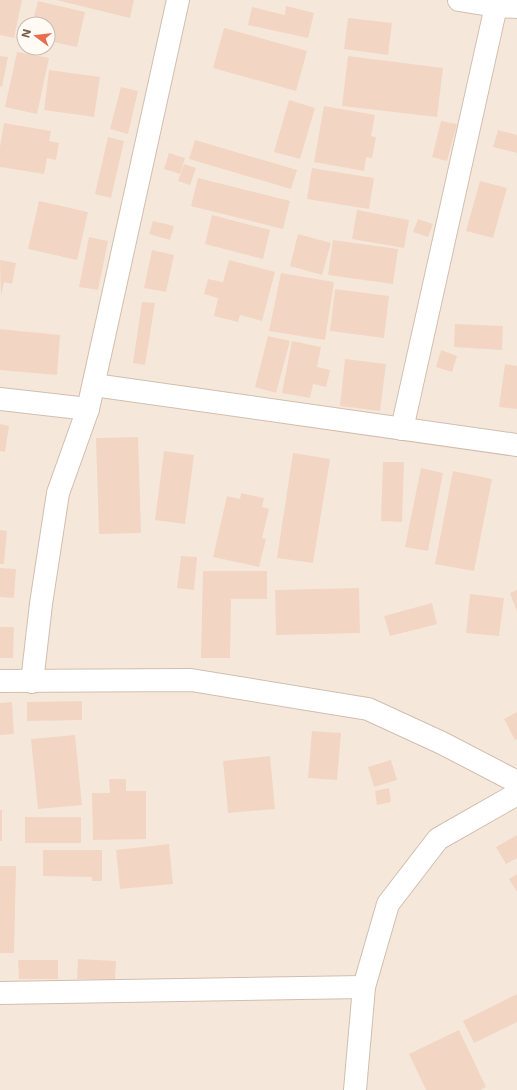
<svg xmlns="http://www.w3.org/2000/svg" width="517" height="1090" viewBox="0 0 517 1090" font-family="Inter,sans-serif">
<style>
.residential{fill:#f5e8da;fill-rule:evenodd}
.building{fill:#f3d5c3}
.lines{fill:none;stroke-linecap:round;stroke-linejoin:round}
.minor-casing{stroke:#d1beb0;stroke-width:24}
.minor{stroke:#fff;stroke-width:22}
</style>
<rect width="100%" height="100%" fill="#fdf6ec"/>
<path class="residential" d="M0,0H517V1090H0ZM24,24H48V48H24Z"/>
<g class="building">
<path d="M0,0H22L14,38L0,35Z"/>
<path d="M56,0H134L130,18Z"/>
<path d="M38,1L85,12L77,47L48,41V24H32Z"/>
<path d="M286,6L314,13L308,38L248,25L252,7L285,15Z"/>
<path d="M348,18L392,23L388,55L344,49Z"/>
<path d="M224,28L307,51L296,91L213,68Z"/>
<path d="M17,52L49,58L37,114L5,107Z"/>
<path d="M0,56L8,57L2,87L0,86Z"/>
<path d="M348,56L443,68L437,117L342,106Z"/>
<path d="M49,70L100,77L94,117L44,110Z"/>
<path d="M121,87L138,91L128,134L110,129Z"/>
<path d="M289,100L315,108L300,159L274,152Z"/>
<path d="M324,106L375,115L371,136L376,137L372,158L366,157L364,171L314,162Z"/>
<path d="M441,121L457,124L447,161L432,157Z"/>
<path d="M4,123L51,131L49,141L59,143L56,160L47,158L44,174L0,167V147Z"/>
<path d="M498,130L517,135V153L493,147Z"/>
<path d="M108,137L124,141L111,198L95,194Z"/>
<path d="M195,140L297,170L291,189L189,159Z"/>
<path d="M169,153L185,158L180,174L164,169Z"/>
<path d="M184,164L196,168L190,185L178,181Z"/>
<path d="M312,168L374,178L369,209L307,199Z"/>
<path d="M198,178L290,201L283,229L191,206Z"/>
<path d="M480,181L507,188L493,238L466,231Z"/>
<path d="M39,201L88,212L77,260L28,249Z"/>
<path d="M357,210L409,220L404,248L352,239Z"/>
<path d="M212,215L270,230L263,259L205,244Z"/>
<path d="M418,219L433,224L428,237L413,232Z"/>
<path d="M153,221L174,226L170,240L149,234Z"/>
<path d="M298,234L331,243L322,275L290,266Z"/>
<path d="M89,237L108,241L98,290L79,287Z"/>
<path d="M333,240L398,249L393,284L328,275Z"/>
<path d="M152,250L174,255L166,292L144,288Z"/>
<path d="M0,260L16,263L12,284L4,282L1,296Z"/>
<path d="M229,260L275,272L262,321L240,315L238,322L214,316L218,298L204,294L208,279L223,282Z"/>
<path d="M281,273L334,282L325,340L269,331Z"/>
<path d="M335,289L389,296L384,338L330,331Z"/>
<path d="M142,302L155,303L145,365L133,363Z"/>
<path d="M455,324L503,326L502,350L454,347Z"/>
<path d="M0,329L60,335L57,375L0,370Z"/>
<path d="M268,336L290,341L276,393L255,387Z"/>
<path d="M292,341L321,347L317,367L330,370L326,387L313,384L310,398L282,393Z"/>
<path d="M441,350L457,356L452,372L436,367Z"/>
<path d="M345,359L386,364L380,411L340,406Z"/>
<path d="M505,364L517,366V409L499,407Z"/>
<path d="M0,424L9,426L5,452L0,451Z"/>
<path d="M138,437L141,533L99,534L96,438Z"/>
<path d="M164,451L194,455L185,524L155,520Z"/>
<path d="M293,453L330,459L313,563L277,558Z"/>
<path d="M383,462H404L402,522L381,521Z"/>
<path d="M421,468L443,473L428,551L405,547Z"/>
<path d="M453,471L492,479L474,571L435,564Z"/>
<path d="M241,493L264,498L262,507L269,509L262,538L266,539L259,567L213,557L227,496L240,499Z"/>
<path d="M0,530L7,531L4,564H0Z"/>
<path d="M181,556L197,557L194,590L177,588Z"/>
<path d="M0,568L16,569L14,598L0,597Z"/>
<path d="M203,571H267V599H231L230,658H201Z"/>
<path d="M359,588L360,633L276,635L275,590Z"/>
<path d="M517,590V612L510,593Z"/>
<path d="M470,594L504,598L499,636L466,633Z"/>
<path d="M432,603L437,624L390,636L384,616Z"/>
<path d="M0,627H14L13,658H0Z"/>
<path d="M82,701V720L27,721V702Z"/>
<path d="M12,702L14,734L0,735V703Z"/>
<path d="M517,712V739L515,740L504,719Z"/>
<path d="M312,731L341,733L337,780L308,778Z"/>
<path d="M75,735L82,805L38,809L31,739Z"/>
<path d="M270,756L275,809L228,813L223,761Z"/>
<path d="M391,760L397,780L374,787L368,767Z"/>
<path d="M109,779H126V791H146V839L93,840L92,793H110Z"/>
<path d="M389,788L391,802L377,805L375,791Z"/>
<rect x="0" y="810" width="2" height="31"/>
<rect x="25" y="817" width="56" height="26"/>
<path d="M517,835V858L506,864L496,847Z"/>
<path d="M169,844L173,884L120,889L116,850Z"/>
<path d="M43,850H102V881H92V877L43,876Z"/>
<path d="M0,866H16L14,953H0Z"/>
<path d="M517,874V892L509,879Z"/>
<path d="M78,959L116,961L115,980L77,979Z"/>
<path d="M18,960H58V979H19Z"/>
<path d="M517,994V1022L474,1043L463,1021Z"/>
<path d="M459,1030L486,1087L480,1090H426L409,1054Z"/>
</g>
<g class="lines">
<defs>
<g id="minor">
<path d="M459,0L496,6L517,7"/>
<path d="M94,385L517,445"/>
<path d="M0,399L88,409"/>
<path d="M402,429L496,6"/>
<path d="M0,681L191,680L368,709L442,743L517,782"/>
<path d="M32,682L41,604L58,493L88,409L178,0"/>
<path d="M0,993L364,987"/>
<path d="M355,1090L364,987L388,904L438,839L517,794"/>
</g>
</defs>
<use href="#minor" class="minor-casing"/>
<use href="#minor" class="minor"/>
</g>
<g transform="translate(36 36) rotate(285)"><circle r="19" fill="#fffaf3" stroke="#cabbb1"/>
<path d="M0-3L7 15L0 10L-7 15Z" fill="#e76f51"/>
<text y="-6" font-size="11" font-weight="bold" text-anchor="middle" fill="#7a5c4d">N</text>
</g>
</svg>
